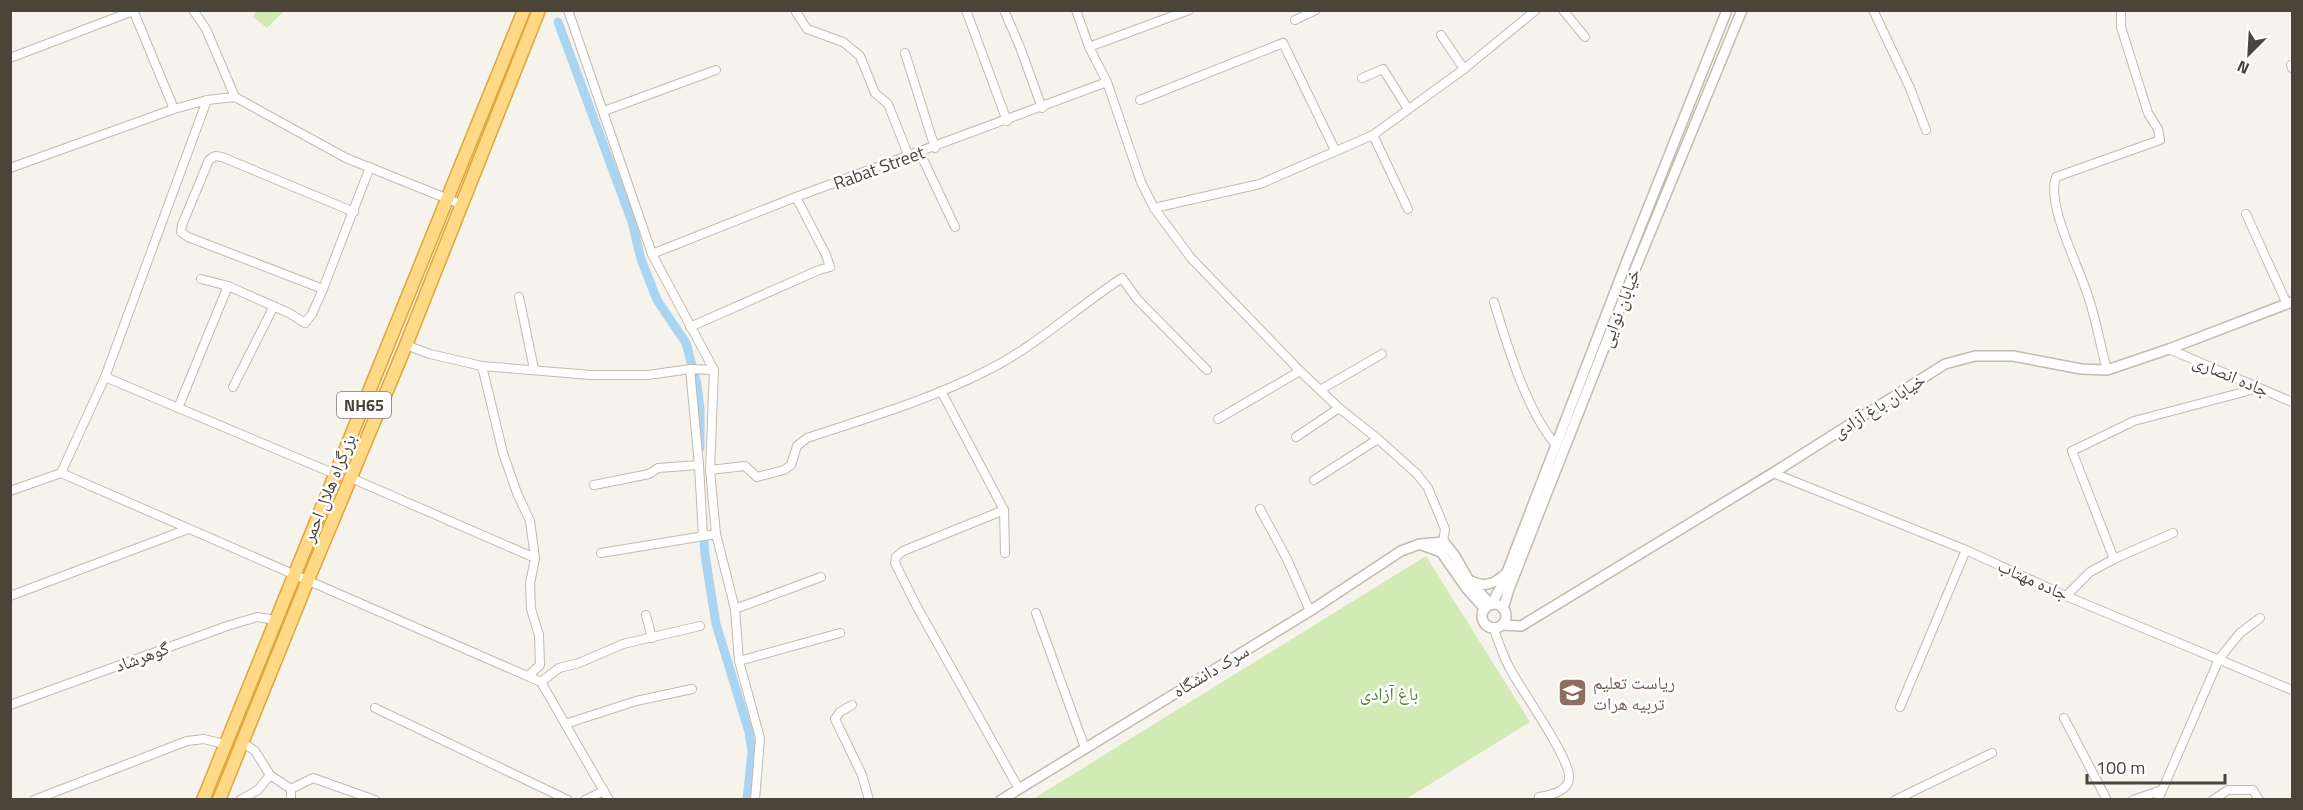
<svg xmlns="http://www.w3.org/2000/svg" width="2303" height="810" viewBox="0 0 2303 810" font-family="'Titillium Web','Noto Naskh Arabic',sans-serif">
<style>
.green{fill:#d2eab5}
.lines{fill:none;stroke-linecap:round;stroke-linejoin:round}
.canal{stroke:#a9d4f2;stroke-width:9}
.minor-casing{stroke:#c2bbae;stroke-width:10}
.tertiary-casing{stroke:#c2bbae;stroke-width:12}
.trunk-casing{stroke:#e0a43c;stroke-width:15}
.minor{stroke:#fff;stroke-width:8}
.tertiary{stroke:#fff;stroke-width:9}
.trunk{stroke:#ffd985;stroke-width:12}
.labels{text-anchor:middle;stroke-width:5;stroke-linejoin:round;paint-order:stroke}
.shield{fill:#fff;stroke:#817c74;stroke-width:1.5}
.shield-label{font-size:16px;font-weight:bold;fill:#4b4439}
.street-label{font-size:18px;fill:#4b4439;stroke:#fff}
.education-label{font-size:18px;fill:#785e54;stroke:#fff;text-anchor:start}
.park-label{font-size:18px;fill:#4a7f2a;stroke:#fff}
</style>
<rect width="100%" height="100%" fill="#f6f3ec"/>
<g class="green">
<path d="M256,11V10L284,11L267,28L253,17Z"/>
<path d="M1426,556L1530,722L1406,799H1033Z"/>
</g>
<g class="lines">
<g class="canal">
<path d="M558,22L632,222L641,259L657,300L686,343L697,384L700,409V448"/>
<path d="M703,527L705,555L716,624L749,732L752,752L747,800"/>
</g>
<defs>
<g id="minor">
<path d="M133,10L174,109"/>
<path d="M193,10L206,29L235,97"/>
<path d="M568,10L652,254L714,370L710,470L716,534L735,609L739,661L760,738L755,800"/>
<path d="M966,10L1007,121"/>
<path d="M1004,10L1020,47L1042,108"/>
<path d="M1076,10L1089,47L1107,82L1141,182L1154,208L1191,258L1300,371L1339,408L1378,439L1417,474L1428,488L1445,529L1442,548"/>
<path d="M1563,10L1585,37"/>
<path d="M1873,10L1910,88L1926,130"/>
<path d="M796,12L807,29L843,42L860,56L875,93L888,104L909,157"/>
<path d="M1295,20L1316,10"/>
<path d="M1441,35L1464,69"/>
<path d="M1089,47L1189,10"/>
<path d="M905,53L935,148"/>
<path d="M10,58L133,11"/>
<path d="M2291,65L2292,68"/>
<path d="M1362,78L1383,69L1408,109"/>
<path d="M1140,100L1283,43L1335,150"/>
<path d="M604,111L716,70"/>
<path d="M1373,135L1408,209"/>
<path d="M920,153L955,227"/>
<path d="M10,168L174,109L207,100L235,97L346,158L463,205"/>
<path d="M1154,208L1260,184L1373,135L1464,69L1536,10"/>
<path d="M2246,214L2287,304"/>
<path d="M652,254L796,197L1107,82"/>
<path d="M201,279L228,286L289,313L305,323L312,314L323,289L370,167"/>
<path d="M323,289L188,237L181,232L182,225L209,160L215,156L222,157L354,212"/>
<path d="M519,297L534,369"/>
<path d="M1494,302C1507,345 1527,412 1556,445"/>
<path d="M690,327L819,270L830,267L826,255L796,197"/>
<path d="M406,345L430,354L482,366L591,375H648L690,369L714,370"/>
<path d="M2169,349L2292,402"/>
<path d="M482,366L503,453L517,493L530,521L535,558L530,584L531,609L539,635L540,665L528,676"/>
<path d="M690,369L699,465L703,536"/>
<path d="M2107,370C2100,345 2096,318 2087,293C2078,265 2046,204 2056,177L2160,140L2158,129L2148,113L2121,27V10"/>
<path d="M105,377L335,474"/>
<path d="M233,387L274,306"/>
<path d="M1320,390L1382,354"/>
<path d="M941,391L1004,510L1005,553"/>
<path d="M178,408L228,286"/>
<path d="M1218,419L1300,371"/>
<path d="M1296,437L1339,408"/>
<path d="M710,470L745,466L757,477L784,470L791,465L797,446L807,438C867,418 929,400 986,371C1035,347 1076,308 1122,278L1137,299L1207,370"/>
<path d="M61,473L105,377L207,100"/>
<path d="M1773,473L1966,550L2066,596L2292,690"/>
<path d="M351,478L535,558"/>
<path d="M1314,480L1378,439"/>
<path d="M594,485L649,474L658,468L699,465"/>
<path d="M10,491L61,473L541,682L609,800"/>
<path d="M1260,509L1287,559L1310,611"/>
<path d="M1004,510L903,551L896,557L895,563L916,605L1019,789"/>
<path d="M601,553L716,534"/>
<path d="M2114,559L2072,451L2134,421L2259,388"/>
<path d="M10,596L188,529"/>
<path d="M2066,596L2090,572L2114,559L2173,533"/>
<path d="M735,609L821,577"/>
<path d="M1036,613L1085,748"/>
<path d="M646,615L652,638"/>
<path d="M1493,627C1499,643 1504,660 1513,674C1525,695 1567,755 1569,775C1571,791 1551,795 1539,797L1540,800"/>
<path d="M739,661L840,633"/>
<path d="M541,682L559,668L579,663L623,644L700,626"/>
<path d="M10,705L227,626L257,617L275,620"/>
<path d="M852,705L840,712L835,719L862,775L869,800"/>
<path d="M1900,707L1966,550"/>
<path d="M375,708L568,800"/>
<path d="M2064,718L2107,800"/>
<path d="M565,724L636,701L692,689"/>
<path d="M242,742L255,751L270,775L291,789"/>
<path d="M291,789L313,778L375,800"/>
<path d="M34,800L187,741L204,739L224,744"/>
<path d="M240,800L258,790L270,775"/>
<path d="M291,800V789"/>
<path d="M585,800L604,791"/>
<path d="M1895,800L1992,753"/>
<path d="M2133,800L2162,790"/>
<path d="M2158,800L2219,659L2240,633L2260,618"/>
<path d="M2213,800L2228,790H2253L2259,800"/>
</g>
<g id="tertiary">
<path d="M1422,545L1441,552L1467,589L1485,609"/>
<path d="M1471,581C1484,588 1494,584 1504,575"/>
<circle cx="1494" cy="616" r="12"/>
<path d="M1503,609L1509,589L1638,262L1742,10"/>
<path d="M1502,625L1521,626L1773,473L1945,364L1975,356H2013L2081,369L2107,370L2169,349L2292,302"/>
<path d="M1001,800L1310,611L1401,551L1420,544L1444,542L1455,556L1468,579L1491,605L1502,585L1628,258L1727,10"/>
</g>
<g id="trunk">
<path d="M203,800L524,10"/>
<path d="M219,800L308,580L406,345L539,10"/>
</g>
</defs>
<use href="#minor" class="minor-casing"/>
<use href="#tertiary" class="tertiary-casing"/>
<use href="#trunk" class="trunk-casing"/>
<use href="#minor" class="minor"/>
<use href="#tertiary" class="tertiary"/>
<use href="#trunk" class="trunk"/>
</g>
<defs>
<symbol id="university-square" viewBox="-11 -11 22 22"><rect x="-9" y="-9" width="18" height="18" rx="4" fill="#8d6e63" stroke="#fff"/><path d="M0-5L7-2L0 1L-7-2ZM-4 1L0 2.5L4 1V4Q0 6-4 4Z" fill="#fff"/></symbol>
</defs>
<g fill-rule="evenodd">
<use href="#university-square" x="1556" y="676" width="33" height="33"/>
</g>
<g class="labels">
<rect class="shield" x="337" y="392" width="54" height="26" rx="4.5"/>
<g class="shield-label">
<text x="364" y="411">NH65</text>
</g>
<g class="street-label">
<text transform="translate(879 168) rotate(-20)" y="6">Rabat Street</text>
<text transform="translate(1620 308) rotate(-69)" y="6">خیابان نوایی</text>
<text transform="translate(2231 376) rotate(23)" y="6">جاده انصاری</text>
<text transform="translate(1879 406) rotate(-32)" y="6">خیابان باغ آزادی</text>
<text transform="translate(329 488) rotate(-68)" y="6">بزرگراه هلال احمر</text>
<text transform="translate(2033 580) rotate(24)" y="6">جاده مهتاب</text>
<text transform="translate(142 657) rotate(-20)" y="6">گوهرشاد</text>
<text transform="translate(1211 671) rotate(-31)" y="6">سرک دانشگاه</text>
</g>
<g class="education-label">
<text x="1593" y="689">ریاست تعلیم<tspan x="1593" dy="21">تربیه هرات</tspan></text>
</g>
<g class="park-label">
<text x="1389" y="700">باغ آزادی</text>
</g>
</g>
<rect width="2303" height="810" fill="none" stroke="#4b4439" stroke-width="24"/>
<g transform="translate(2249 54) rotate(204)" stroke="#ffffff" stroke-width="4.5" paint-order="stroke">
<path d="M0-4.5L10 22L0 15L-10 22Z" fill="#4b4439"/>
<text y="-9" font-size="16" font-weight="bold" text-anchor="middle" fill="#4b4439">N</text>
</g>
<path d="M2087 774v9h138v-9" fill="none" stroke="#4b4439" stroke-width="3"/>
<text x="2096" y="774" font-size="18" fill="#4b4439" stroke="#ffffff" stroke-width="4.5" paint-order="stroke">100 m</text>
</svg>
